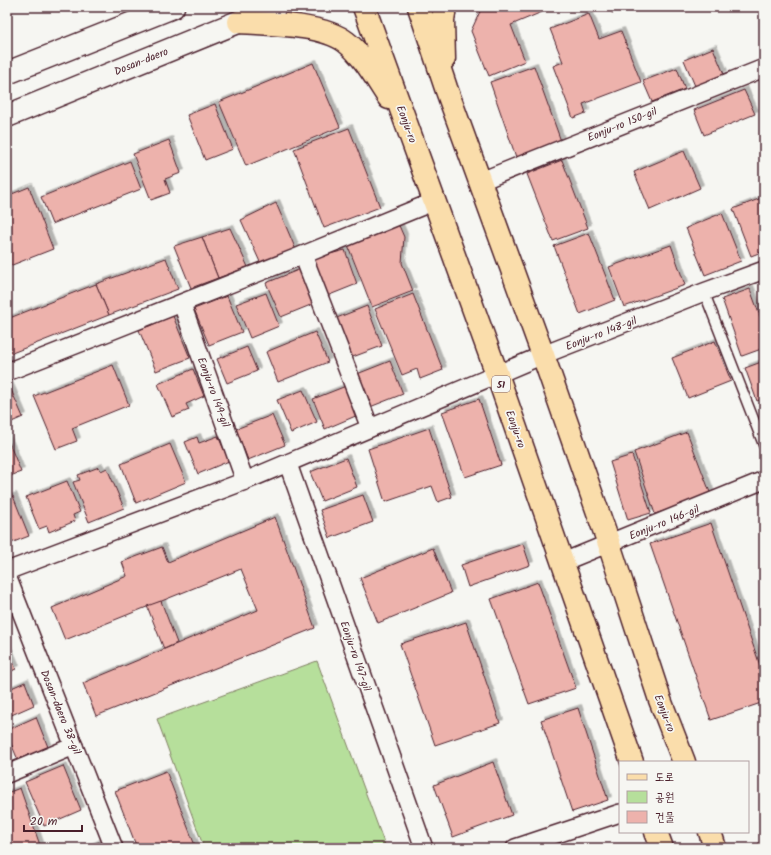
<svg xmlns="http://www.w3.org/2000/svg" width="771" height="855" viewBox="0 0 771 855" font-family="Kalam,'Poor Story',sans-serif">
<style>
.green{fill:#b6df9b;stroke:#807f63}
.building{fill:#edb2ac;stroke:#4a1f2b;filter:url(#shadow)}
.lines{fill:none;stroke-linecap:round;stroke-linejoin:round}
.lane-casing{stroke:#4a1f2b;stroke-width:12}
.street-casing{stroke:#4a1f2b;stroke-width:20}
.secondary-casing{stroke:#4a1f2b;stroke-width:25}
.primary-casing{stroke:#4a1f2b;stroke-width:25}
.lane{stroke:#f6f6f2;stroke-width:9}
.street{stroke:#f6f6f2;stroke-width:17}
.secondary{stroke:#f6f6f2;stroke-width:22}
.primary{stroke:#faddab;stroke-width:22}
.labels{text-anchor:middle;stroke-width:3.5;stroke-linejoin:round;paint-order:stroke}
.shield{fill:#f6f6f2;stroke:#7e6067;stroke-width:1}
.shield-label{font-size:10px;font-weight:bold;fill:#4a1f2b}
.street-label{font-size:11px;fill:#4a1f2b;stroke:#f6f6f2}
</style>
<defs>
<filter id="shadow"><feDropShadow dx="3.5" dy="-3.5" stdDeviation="0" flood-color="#0004"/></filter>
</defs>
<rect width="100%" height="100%" fill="#f6f6f2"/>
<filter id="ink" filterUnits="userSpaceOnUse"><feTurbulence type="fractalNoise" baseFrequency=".025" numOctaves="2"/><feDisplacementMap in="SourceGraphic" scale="8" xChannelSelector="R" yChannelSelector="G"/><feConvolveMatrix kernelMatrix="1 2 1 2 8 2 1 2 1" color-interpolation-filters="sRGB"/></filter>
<g filter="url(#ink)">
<path class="green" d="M317,661L386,848H204L157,719Z"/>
<g class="building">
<path d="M482,7H540L542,12L511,25L525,61L489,76L471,31Z"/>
<path d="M609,7H627L612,13Z"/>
<path d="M589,14L599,39L621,31L641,82L583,104L586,113L573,118L553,66L563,62L550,29Z"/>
<path d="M713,48L724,74L695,86L684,60Z"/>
<path d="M313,63L340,127L246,166L219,102Z"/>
<path d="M534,66L562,144L517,160L490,82Z"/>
<path d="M677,68L685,89L652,102L643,81Z"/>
<path d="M744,90L755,114L704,135L694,110Z"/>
<path d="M215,104L233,149L205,160L187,115Z"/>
<path d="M349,128L380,207L324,228L294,149Z"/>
<path d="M169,140L181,173L165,179L170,193L151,200L133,154Z"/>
<path d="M684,151L700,188L650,210L634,172Z"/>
<path d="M562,160L588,228L553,241L527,174Z"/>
<path d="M130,161L141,189L52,224L41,197Z"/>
<path d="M29,187L53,249L7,267V196Z"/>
<path d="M764,197V251L751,256L733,209Z"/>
<path d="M276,203L296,250L260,262L241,220Z"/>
<path d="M722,213L741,261L705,275L686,228Z"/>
<path d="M397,221L404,237L402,263L413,291L372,307L346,241Z"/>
<path d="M230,228L248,267L218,278L202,237Z"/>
<path d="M589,233L615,300L580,314L554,246Z"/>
<path d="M202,237L218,278L191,288L174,246Z"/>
<path d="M671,245L685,285L624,307L609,267Z"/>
<path d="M345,250L357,284L327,296L311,259Z"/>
<path d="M166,258L178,289L109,315L96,284Z"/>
<path d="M303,268L318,302L281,317L266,283Z"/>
<path d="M96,284L109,315L7,355V319Z"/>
<path d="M750,289L764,327V341L761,342L764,348L742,356L722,299Z"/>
<path d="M266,293L279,326L250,338L236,304Z"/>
<path d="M413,294L443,370L420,379L417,369L402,375L375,309Z"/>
<path d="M227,296L242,332L209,345L194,309Z"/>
<path d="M367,306L382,346L350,358L334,319Z"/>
<path d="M173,316L190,358L156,371L139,330Z"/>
<path d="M315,332L328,362L278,382L266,352Z"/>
<path d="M715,341L731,381L688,398L672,358Z"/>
<path d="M247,347L257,371L227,383L217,359Z"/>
<path d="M390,361L403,394L370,407L357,374Z"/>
<path d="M764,361V398L757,401L745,368Z"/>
<path d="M113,365L129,405L72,428L77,441L56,449L34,396Z"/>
<path d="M193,369L204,396L186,404L189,410L172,417L158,384Z"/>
<path d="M9,385L23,417L7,424V386Z"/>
<path d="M346,386L358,415L325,429L313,399Z"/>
<path d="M303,390L317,422L291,433L277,400Z"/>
<path d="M479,399L501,465L465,477L442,412Z"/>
<path d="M272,415L285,445L248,460L236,429Z"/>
<path d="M429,428L452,497L438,502L432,486L385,502L368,449Z"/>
<path d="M687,432L711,495L655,514L634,452Z"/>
<path d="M218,436L229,461L198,474L185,442L197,437L199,443Z"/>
<path d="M7,438L21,472L7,477Z"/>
<path d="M170,444L186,482L136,503L121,464Z"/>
<path d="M632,455L651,513L628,520L610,462Z"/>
<path d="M346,458L357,487L322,501L310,472Z"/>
<path d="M99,467L101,471L107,468L124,508L89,522L73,482L80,480L78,475Z"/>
<path d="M67,481L80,512L73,515L75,521L49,532L47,526L39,529L26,497Z"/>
<path d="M363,495L373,522L330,538L320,510Z"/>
<path d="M13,496L29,536L11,543L7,533V498Z"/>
<path d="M275,517L315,628L96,716L83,683L258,610L241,569L65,640L52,608L127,576L122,562L162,547L168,562Z"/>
<path d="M711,523L764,677V702L711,720L650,544Z"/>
<path d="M523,544L530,565L468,587L461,565Z"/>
<path d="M433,548L451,593L378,623L360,578Z"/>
<path d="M538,582L576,688L529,704L491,599Z"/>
<path d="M161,601L177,643L164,649L147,606Z"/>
<path d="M466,622L500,723L435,745L400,644Z"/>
<path d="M7,648L16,669L7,673Z"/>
<path d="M25,682L34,705L7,717V690Z"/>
<path d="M578,708L608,800L572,812L541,720Z"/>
<path d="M36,717L48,747L18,760L7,734V730Z"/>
<path d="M493,762L512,815L453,837L434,785Z"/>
<path d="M63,766L81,810L44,826L25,782Z"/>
<path d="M166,771L196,848H137L115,791Z"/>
<path d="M20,788L41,848H7V793Z"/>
<path d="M99,842L101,848H86Z"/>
</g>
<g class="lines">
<defs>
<path id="lane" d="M704,292L764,446"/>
<g id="street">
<path d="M481,181L764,68"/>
<path d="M303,255L370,428"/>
<path d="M182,304L245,481"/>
<path d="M7,372L303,255L435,201"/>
<path d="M288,464L424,848"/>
<path d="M563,562L764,480"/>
<path d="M7,571L245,481L543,355L704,292L764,270"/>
<path d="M7,576L114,848"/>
<path d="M7,774L74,746"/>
<path d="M515,848L620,813"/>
</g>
<g id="secondary">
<path d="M7,73L173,7"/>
<path d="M7,116L275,7"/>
</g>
<g id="primary">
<path d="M364,7L497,374L632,762"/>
<path d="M419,7L446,88L543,355L609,544L660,700L684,762"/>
<path d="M239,22C268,24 323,24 346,42C363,55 377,80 389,98"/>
<path d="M444,59L443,20L445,7"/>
<path d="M656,832L662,848"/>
<path d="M710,832L715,848"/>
</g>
</defs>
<use href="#lane" class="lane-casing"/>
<use href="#street" class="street-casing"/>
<use href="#secondary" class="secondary-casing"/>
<use href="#primary" class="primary-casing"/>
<use href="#lane" class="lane"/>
<use href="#street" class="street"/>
<use href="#secondary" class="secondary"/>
<use href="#primary" class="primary"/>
</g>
</g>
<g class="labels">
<rect class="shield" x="492" y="376" width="18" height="16" rx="3"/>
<g class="shield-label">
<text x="501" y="388">51</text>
</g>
<g class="street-label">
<text transform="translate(141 61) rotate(-22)" y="4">Dosan-daero</text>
<text transform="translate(407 124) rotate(70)" y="4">Eonju-ro</text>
<text transform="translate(622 124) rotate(-22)" y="4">Eonju-ro 150-gil</text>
<text transform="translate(601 333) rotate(-21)" y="4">Eonju-ro 148-gil</text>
<text transform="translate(214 392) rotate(70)" y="4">Eonju-ro 149-gil</text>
<text transform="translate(516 429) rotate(71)" y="4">Eonju-ro</text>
<text transform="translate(664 522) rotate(-22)" y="4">Eonju-ro 146-gil</text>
<text transform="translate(356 656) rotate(71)" y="4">Eonju-ro 147-gil</text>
<text transform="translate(61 712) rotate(68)" y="4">Dosan-daero 38-gil</text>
<text transform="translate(665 713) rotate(69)" y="4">Eonju-ro</text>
</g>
</g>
<rect width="771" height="855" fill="none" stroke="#f6f6f2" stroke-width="24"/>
<rect x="12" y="12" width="747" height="831" fill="none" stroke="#4a1f2b" stroke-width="1.5" filter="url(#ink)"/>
<rect x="619" y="761" width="130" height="72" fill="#f6f6f2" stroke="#b1a0a2"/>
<rect x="627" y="774" width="20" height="6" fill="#faddab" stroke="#b1a0a2"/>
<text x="655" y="781" font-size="12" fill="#4a1f2b">도로</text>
<rect x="627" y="791" width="20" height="12" fill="#b6df9b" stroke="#b1a0a2"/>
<text x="655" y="801" font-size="12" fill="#4a1f2b">공원</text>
<rect x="627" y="811" width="20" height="12" fill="#edb2ac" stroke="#b1a0a2"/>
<text x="655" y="821" font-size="12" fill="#4a1f2b">건물</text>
<path d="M24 825v6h58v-6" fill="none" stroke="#4a1f2b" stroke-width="2"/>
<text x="30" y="825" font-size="12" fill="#4a1f2b" stroke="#f6f6f2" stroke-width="3" paint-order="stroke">20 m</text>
</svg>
